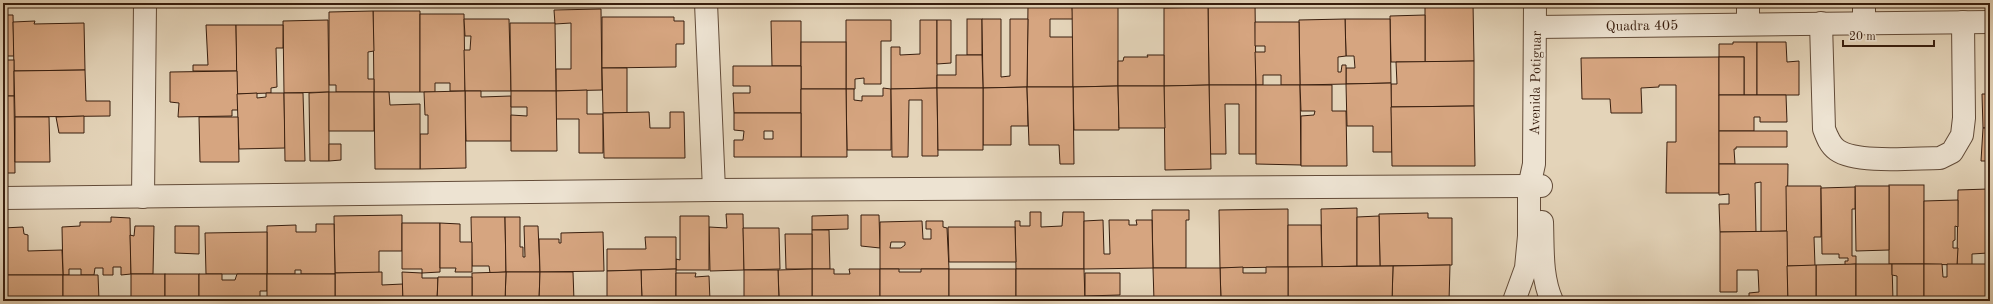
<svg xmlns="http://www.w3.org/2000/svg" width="1993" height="304" viewBox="0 0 1993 304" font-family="'Old Standard TT',serif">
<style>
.building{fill:#d6a580;stroke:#381e0e;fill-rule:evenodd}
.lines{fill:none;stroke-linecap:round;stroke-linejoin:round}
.minor-casing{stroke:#634c39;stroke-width:24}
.minor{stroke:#ede3d2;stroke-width:22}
.labels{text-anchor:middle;stroke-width:3;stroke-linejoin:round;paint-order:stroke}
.street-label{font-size:14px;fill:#381e0e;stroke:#ede3d2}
</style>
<rect width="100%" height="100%" fill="#e4d4b9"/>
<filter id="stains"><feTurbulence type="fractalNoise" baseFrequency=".005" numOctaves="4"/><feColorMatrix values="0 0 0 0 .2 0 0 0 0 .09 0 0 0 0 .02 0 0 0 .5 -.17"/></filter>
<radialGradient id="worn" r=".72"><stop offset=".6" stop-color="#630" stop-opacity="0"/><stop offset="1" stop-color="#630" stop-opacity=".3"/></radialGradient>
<g class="building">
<path d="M1255,3L1256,85H1209L1208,4Z"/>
<path d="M1425,3H1473L1474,61L1425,62Z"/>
<path d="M1028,5H1072L1073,19H1050V37H1073V87H1027Z"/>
<path d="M1072,5H1118V86L1073,87Z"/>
<path d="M1208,7L1209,85L1164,86V8Z"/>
<path d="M601,9L602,90L556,91V69H571V23L555,24L554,10Z"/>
<path d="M373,11H420V92H374Z"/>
<path d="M373,11L374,51L368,52V79H374V92H336V85H329V12Z"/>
<path d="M420,14H464L465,91H450V83H435V92H420Z"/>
<path d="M3,15H13L14,56H3Z"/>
<path d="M1425,15V62H1391L1390,16Z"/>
<path d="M602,17H674V21H684V44H676V67L602,68Z"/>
<path d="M464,19H509L511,91H465L464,50H470L471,36H465Z"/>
<rect x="967" y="19" width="15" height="36"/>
<path d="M982,19H1001V77L1010,76V19H1028L1027,87L983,88Z"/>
<path d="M1345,19H1390L1391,83L1346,84V68H1355L1354,56H1346Z"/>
<path d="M1345,19L1346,56L1338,57V72H1341L1342,65H1346V84L1300,85L1299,20Z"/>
<path d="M328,20L329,92L284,93L283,21Z"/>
<path d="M846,20H891V41H881V84H864V78L855,79V89H846Z"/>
<path d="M920,20H937V88L891,89V47H900V55L920,54Z"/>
<path d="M937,20H951V63L937,64Z"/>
<path d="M35,21L34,24L84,23L85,70L14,71L13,22Z"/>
<path d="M771,21H801V66H772Z"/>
<path d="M1255,22H1299L1300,85H1281V75H1263V85H1256L1255,52H1265V46H1255Z"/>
<path d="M510,23H555L556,91H511Z"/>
<path d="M206,25H236L237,71H193V65H208Z"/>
<path d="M236,25H283V48H276L277,87L271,88V93L237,94Z"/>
<rect x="801" y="42" width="45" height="47"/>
<path d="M1733,42H1757V95H1744V57H1719V44H1733Z"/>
<path d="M1757,42H1786L1787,62L1799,61V95H1757Z"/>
<path d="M956,55H982L983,88H937V75H956Z"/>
<path d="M1147,55H1164V86H1118V61H1123L1124,57H1148Z"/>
<path d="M1719,57V193H1666L1667,142H1676V85H1659V87L1641,88L1642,113H1611L1610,99H1582L1581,58Z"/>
<rect x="1719" y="57" width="25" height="38"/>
<rect x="3" y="60" width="11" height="36"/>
<path d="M1474,61V106L1391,107V84H1397L1396,62Z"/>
<path d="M733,66H801V113H734L733,93H750V86H733Z"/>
<path d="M602,68H627V113H603Z"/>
<path d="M85,70L86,101H110V116L15,117L14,71Z"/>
<path d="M237,71L238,110H232V116L178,117L179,103L170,102V72Z"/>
<path d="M1346,84L1391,83L1392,152H1373V126H1347Z"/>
<path d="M1209,85H1256V154H1239V104H1225L1226,154H1210Z"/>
<path d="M1209,85L1211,169L1165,170L1164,86Z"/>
<path d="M1256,85H1300L1301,165L1256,164Z"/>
<path d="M1300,85H1332V111H1346L1347,166H1301V116L1314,115L1315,111H1301Z"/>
<path d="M1118,86L1119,130H1074L1073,87Z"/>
<path d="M1118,86H1164L1165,128H1119Z"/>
<path d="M1027,87L1028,126H1011V145H983V88Z"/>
<path d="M1027,87H1073L1074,164H1060L1059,145H1029Z"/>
<path d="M883,88L891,89V150H847L846,89H854V100L862,101V96H883Z"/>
<path d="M937,88L938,156H922V100H909L908,157H892L891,89Z"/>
<path d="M937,88H983V150H938Z"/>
<path d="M801,89H846L847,157H801Z"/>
<path d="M587,90V114H603V153H579V119H556V91Z"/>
<path d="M465,91H481V97L511,96V141H466Z"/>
<path d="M465,91L466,168L420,169V134H428V115H425L424,92Z"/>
<path d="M511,91H556L557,151H511V115L527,116V107H511Z"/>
<path d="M329,92V161H310L309,93Z"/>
<rect x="329" y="92" width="45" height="39"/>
<path d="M374,92H389L390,105L420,104V169H375Z"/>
<path d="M257,93V98L266,97V93H284L285,148L239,149L237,94Z"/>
<path d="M284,93H303L305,161H285Z"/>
<path d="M1982,94H1990V128H1983Z"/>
<path d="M1719,95H1786L1787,122H1760V117H1754V131H1719Z"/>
<path d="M3,96H14L15,173H3Z"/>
<path d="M1474,106L1475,166H1392L1391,107Z"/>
<path d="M649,112L650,128H670V112H684L685,158H604L603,113Z"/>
<path d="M734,113H801V157H734V140H743L744,131L734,130ZM764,131H773V139H764Z"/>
<path d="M84,116V133H59L56,117Z"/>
<path d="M15,117H49L50,162H15Z"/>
<path d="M199,117H238L239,162H200Z"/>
<path d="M1983,128H1990V161H1981Z"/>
<path d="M1719,131H1787V147H1736V149H1734L1735,164H1719Z"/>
<path d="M329,144H341V160L329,161Z"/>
<path d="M1719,164H1788L1787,231L1761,232V182L1755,183L1756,232H1720L1719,204H1729V194L1719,195Z"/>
<rect x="1889" y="185" width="35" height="79"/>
<path d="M1786,186H1821V237H1814L1815,266H1787Z"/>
<path d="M1855,186H1889V250L1856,251Z"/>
<path d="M1855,187V209H1852V256H1856V264L1845,265V261H1848V258H1839V254H1822L1821,188Z"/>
<path d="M1988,189L1990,193V228H1987L1988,253L1972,254V265H1957L1958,190Z"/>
<path d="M1958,200V227L1955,226V240L1953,241V248H1958L1957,265L1924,264V201Z"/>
<path d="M1357,208V266L1322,267L1321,209Z"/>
<path d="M1288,209V267L1220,268L1219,210Z"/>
<path d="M1152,210H1189V220H1186V268H1153Z"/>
<path d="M1030,212H1041V227L1062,226L1063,212H1084V269H1016L1015,221H1020V226H1030Z"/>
<path d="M1428,213V218H1452V265L1380,266L1379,214Z"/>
<path d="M726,214H743L744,270L710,271L709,227L727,228Z"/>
<path d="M402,215V251H379V273H335L334,216Z"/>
<path d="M848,215V229L812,230V216Z"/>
<path d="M861,215H879L880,248L861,246Z"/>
<path d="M680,216H709V270H676V259L680,260Z"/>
<path d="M1379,216L1380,266H1357V217Z"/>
<path d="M111,217L130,218L131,274L121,275V267H113V275H103V268H95L94,275H81V269H69V275H63L62,227L80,226V222H111Z"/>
<path d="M471,217H505L506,272L490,273L489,266H472Z"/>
<path d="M505,217H520V247H523V257H525L524,226H538L540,272H506Z"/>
<path d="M1103,220L1104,254H1110L1109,220H1129V225H1137L1136,220H1152L1153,268L1084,269V221Z"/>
<path d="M922,221L923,239H931V229H926V221H943V227L947,228L949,269H880V222ZM891,242H905V245L901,248H890Z"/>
<path d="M402,223H440V272L422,273V269H402Z"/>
<path d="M440,223L460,224V242H472V272H455L456,268H440Z"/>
<path d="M316,224H334L335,274H301V270H295V274H267V226L296,225V232H316Z"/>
<path d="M1288,225H1321L1322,267H1288Z"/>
<path d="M135,226H154L153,274H131L130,235L134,236Z"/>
<path d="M175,226H199V254L175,253Z"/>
<path d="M23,227L24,234L28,235V251L62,250L63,275H3V228Z"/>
<path d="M948,227H1015L1016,262H949Z"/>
<path d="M743,228H779L780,269L744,270Z"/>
<path d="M812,230H829L830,269H812Z"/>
<path d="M1787,231L1788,301H1749V293L1759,292L1758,270H1737V292H1720V232Z"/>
<path d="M267,232V274H206L205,233Z"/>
<path d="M603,232L604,271L540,272L539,239H559V243H561V233Z"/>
<path d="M785,234H812V269H786Z"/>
<path d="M645,237H676V269L607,271V249H646Z"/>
<path d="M1856,264V301H1816V265Z"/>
<path d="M1856,264H1892L1893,301H1856Z"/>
<path d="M1892,264H1924V301H1897V276L1892,275Z"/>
<path d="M1924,264H1942L1943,277H1947V264H1990V301H1924Z"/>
<path d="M1450,265L1449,301H1392L1393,266Z"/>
<path d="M1816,265V301H1788L1787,266Z"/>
<path d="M1393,266L1392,301H1288V267Z"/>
<path d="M1243,267V273H1266V267H1288V301H1221L1220,268Z"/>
<path d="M1153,268H1220L1221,301H1154Z"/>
<path d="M676,269V301H642L641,270Z"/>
<path d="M812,269H834V274H850L849,269H880V301H812Z"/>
<path d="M812,269V301H783V297H779L778,270Z"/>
<path d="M880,269H899V272H921V269H949V301H880Z"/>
<rect x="949" y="269" width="67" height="32"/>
<path d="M1016,269H1084L1085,301H1016Z"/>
<path d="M641,270L642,301H607V271Z"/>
<path d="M744,270H778L779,301H744Z"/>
<path d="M382,272V285L403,284V301H335V273Z"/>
<path d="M402,272L422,273V278H438L437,301H403Z"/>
<path d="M506,272H540L539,301H505Z"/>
<path d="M506,272L505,301H472V273Z"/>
<path d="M540,272H573L574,301H539Z"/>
<path d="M676,273H696L695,277L709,276L710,301H676Z"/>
<path d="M1085,273H1120V295L1085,296Z"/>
<rect x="131" y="274" width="34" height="27"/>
<rect x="165" y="274" width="34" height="27"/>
<path d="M199,274H222V280H235L237,274H267V291H260V301H199Z"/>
<rect x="267" y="274" width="68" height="27"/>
<rect x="3" y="275" width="60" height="26"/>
<path d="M63,275H98L99,300L63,301Z"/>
<path d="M438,277H472V301H437Z"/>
</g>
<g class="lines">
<defs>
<g id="minor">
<path d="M706,3L714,190"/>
<path d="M1864,3V22"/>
<path d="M1821,23L1824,129C1827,137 1830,145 1837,150C1857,164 1915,158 1940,158L1952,152L1962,135L1964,118L1963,22"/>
<path d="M1748,24V3"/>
<path d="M1536,27L1990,22"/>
<path d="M143,197L145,3"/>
<path d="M3,198L714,190L1541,186"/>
<path d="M1542,222C1543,248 1541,277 1552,301"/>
<path d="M1514,301L1526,268L1529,236V187L1534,164L1535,3"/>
</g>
</defs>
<use href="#minor" class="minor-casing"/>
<use href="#minor" class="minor"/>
</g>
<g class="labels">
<g class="street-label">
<text transform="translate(1642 25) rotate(-1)" y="5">Quadra 405</text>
<text transform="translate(1535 83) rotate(-89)" y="5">Avenida Potiguar</text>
</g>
</g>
<rect width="1993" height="304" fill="none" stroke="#e4d4b9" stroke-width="16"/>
<rect x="4" y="4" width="1985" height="296" fill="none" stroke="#381e0e" stroke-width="2"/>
<rect x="8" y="8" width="1977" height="288" fill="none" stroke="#381e0e"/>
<path d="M1843 40v6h91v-6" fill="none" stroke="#381e0e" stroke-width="2"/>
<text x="1849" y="40" font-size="12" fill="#381e0e" stroke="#ede3d2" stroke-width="3" paint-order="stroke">20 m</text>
<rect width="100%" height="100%" filter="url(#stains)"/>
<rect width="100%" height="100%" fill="url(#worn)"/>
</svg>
